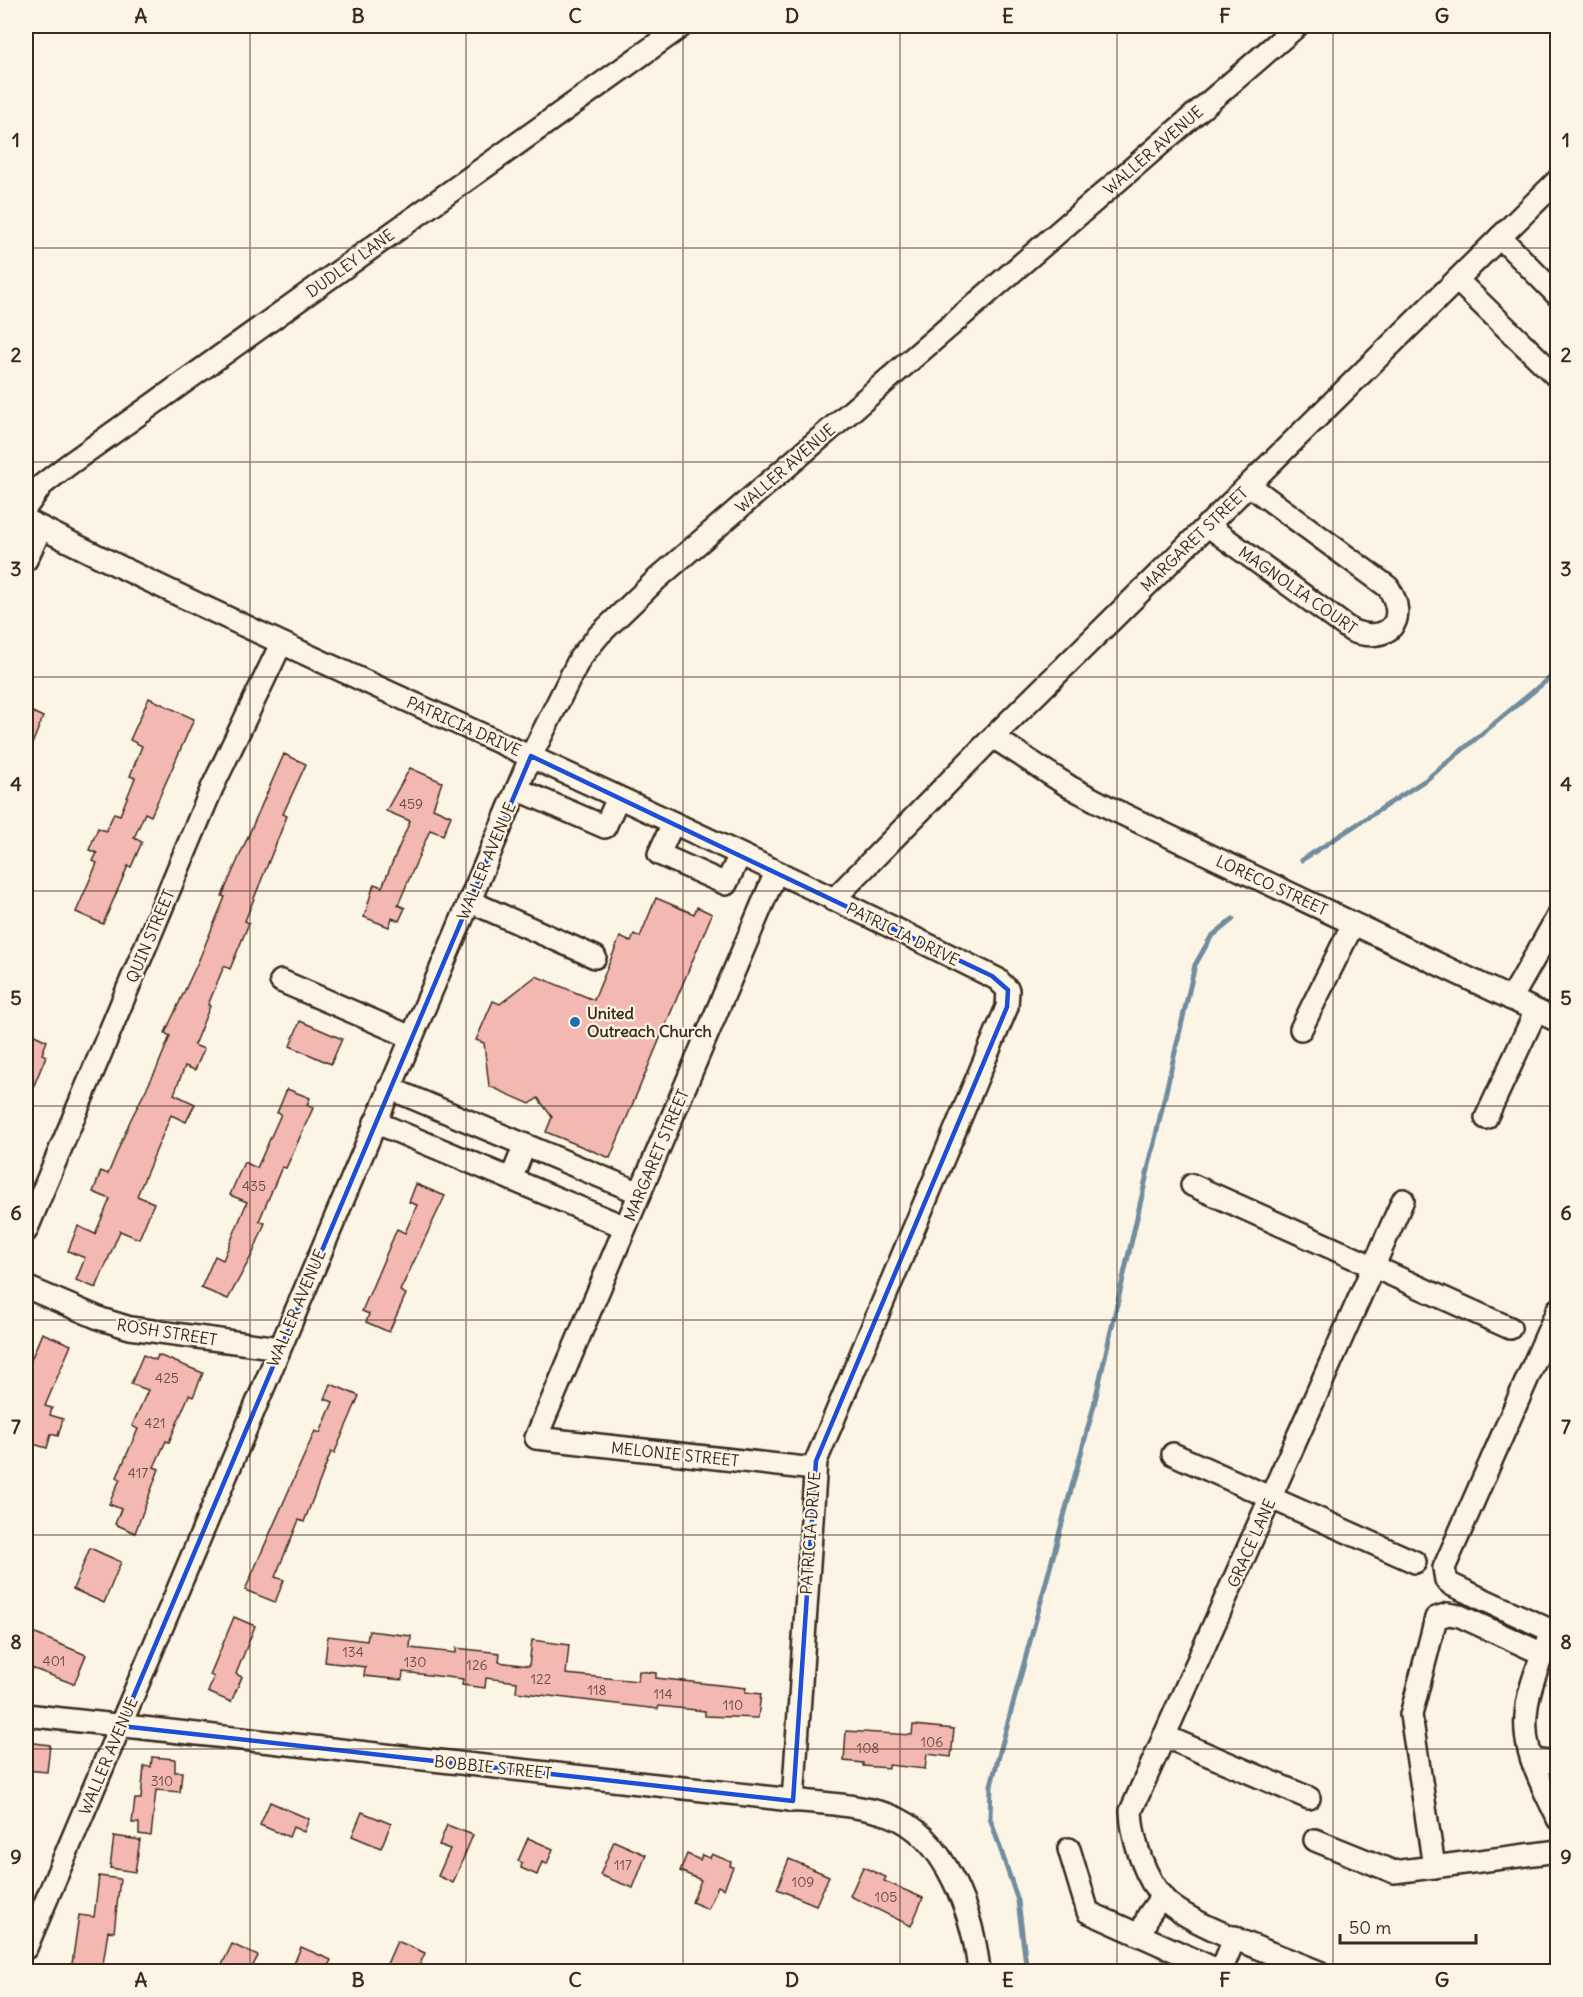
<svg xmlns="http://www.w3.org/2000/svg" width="1583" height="1997" viewBox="0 0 1583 1997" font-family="Delius,sans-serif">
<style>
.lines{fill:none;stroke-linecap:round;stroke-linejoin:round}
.stream{stroke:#708c9e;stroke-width:5}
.building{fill:#f4b8b2;stroke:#3b2a1e;stroke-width:1.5}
.minor-casing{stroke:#3b2a1e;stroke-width:26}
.minor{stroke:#fcf5e5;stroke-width:21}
.marked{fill:none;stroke:#1d4ed8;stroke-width:4.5;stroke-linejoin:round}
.grid{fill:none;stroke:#3b2a1e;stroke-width:1.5;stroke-opacity:0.55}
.poi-dot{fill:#1f6fb2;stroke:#fcf5e5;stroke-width:2}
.labels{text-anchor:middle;stroke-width:4.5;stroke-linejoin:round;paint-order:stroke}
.number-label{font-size:14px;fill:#694e43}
.street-label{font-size:16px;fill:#3b2a1e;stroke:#fcf5e5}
.poi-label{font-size:16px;font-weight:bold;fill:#3b2a1e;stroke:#fcf5e5;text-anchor:start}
.neatline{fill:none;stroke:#3b2a1e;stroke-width:2}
.grid-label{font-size:20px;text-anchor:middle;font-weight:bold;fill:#3b2a1e}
</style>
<rect width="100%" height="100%" fill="#fcf5e5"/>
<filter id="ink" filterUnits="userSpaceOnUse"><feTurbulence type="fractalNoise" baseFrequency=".0167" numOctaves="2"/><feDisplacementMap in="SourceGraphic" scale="12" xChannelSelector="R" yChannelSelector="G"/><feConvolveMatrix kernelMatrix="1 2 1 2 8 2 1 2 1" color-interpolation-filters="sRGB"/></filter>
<g filter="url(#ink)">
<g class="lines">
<g class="stream">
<path d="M1302,860L1427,779L1558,671"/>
<path d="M1027,1972L1018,1901L990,1818L991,1785L1093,1409L1195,965L1211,937L1233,919"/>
</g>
</g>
<g class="building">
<path d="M149,698L194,719L151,816L145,813L134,838L142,842L131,867L128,866L103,924L76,912L97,863L93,861L97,853L89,850L98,828L106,831L114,813L120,815L135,778L130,776L142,746L130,740Z"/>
<path d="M26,709L43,717L26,759Z"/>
<path d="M284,754L306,764L283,814L287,816L245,921L249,923L230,969L224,966L208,1005L210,1006L194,1045L204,1049L195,1070L185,1066L174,1094L195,1104L186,1122L171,1115L137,1196L154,1203L139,1239L120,1231L96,1288L76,1280L85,1258L68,1251L78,1226L95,1234L110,1199L93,1192L101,1171L108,1174L130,1121L157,1068L170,1036L165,1033L198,962L225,897L222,896Z"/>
<path d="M410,768L442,782L433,808L451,816L443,835L430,830L398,905L405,908L399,921L392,918L389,927L364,917L374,884L382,887L410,821L386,811Z"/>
<path d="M656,898L694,914L697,907L712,914L610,1158L546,1132L552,1117L538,1098L530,1104L489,1086L484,1043L476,1040L493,1001L500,1004L536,976L594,1000L620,937L631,942L634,934L640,937Z"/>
<path d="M300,1021L342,1039L331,1064L290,1046Z"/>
<path d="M26,1031L47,1041L42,1054L46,1056L26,1105Z"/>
<path d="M287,1089L310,1098L307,1105L313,1108L286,1168L282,1167L259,1221L265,1223L253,1253L228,1299L201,1288L215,1256L223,1260L247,1202L230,1195L244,1162L257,1168L281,1114L277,1113Z"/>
<path d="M416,1184L445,1196L400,1291L406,1294L389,1332L366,1322L369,1314L362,1311L397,1229L405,1233L417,1205L409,1202Z"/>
<path d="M42,1333L71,1345L45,1406L52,1408L50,1415L63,1419L58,1436L51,1434L47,1448L26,1442V1372Z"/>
<path d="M143,1355L156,1360L158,1355L203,1373L193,1397L189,1395L169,1442L166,1441L154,1467L159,1469L135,1533L115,1524L121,1509L109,1504L120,1479L117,1477L138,1429L132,1426L148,1390L131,1384Z"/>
<path d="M331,1384L359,1396L334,1454L331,1452L304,1522L299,1520L275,1577L284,1580L275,1602L245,1590L315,1431L320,1433L333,1402L325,1399Z"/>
<path d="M90,1548L121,1562L104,1603L73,1589Z"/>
<path d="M234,1617L255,1626L236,1674L242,1677L231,1702L208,1692L214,1677L210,1675Z"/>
<path d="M26,1630L86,1655L74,1684L26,1666Z"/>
<path d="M369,1631L411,1636L410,1648L456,1653V1648L500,1653L499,1662L529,1666L532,1640L569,1645L566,1674L638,1681L639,1671L656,1673V1678L746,1688L745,1692L761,1694L758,1718L705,1716V1711L659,1706L658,1709L516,1692L517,1682L486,1678L485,1688L462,1685L463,1679L403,1672L402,1680L364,1676L365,1667L325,1662L328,1636L367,1641Z"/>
<path d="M913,1725L954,1729L951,1757L927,1754L925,1769L889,1765V1768L863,1766V1763L844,1761L846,1731L912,1735Z"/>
<path d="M26,1742L50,1745L47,1772L26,1770Z"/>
<path d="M152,1757L175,1759V1772H182L180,1792L156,1790L151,1836L139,1834V1823H132L135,1799H141L144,1766L151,1767Z"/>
<path d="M270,1802L309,1819L304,1832L293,1827L289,1837L260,1825Z"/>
<path d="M362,1812L391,1824L381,1848L352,1836Z"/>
<path d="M447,1825L473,1835L453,1883L438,1876L450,1849L439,1845Z"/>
<path d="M114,1836L140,1840L135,1872L110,1868Z"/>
<path d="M528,1838L553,1849L547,1864L542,1862L537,1875L521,1868L522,1863L518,1861Z"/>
<path d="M614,1841L646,1855L633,1888L600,1875Z"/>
<path d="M687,1854L700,1860L702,1855L710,1858L712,1854L731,1862L730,1866L733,1867L724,1889L718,1886L708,1909L692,1902L701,1880L680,1871Z"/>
<path d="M789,1859L829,1876L816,1905L777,1889Z"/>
<path d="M863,1867L886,1877L884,1881L923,1898L911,1926L850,1896Z"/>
<path d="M99,1876L120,1879L114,1932L108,1931L102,1971H71L79,1915L94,1917Z"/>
<path d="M397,1941L425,1953L417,1971H384Z"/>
<path d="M232,1944L258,1956L250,1971H219Z"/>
<path d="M301,1947L331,1960L326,1971H291Z"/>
</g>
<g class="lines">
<defs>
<g id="minor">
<path d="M1500,237L1558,296"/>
<path d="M1457,280L1558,378"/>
<path d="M26,507L42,485L68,465L682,26"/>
<path d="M26,520C191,604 361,679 529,756C686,828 843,902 997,979L1008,990L1007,1007L816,1461L793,1801"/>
<path d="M1207,525L1352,631C1388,644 1410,621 1388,587L1249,485"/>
<path d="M26,560L41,528"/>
<path d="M993,737L1070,787L1110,808L1558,1021"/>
<path d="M517,789L605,827L618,798"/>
<path d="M673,823L659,854L726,884L740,855"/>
<path d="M776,872L536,1438L814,1469"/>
<path d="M833,900L993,737L1558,180"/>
<path d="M469,901L595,957"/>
<path d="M281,981L411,1037"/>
<path d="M1511,999L1558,916"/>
<path d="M1301,1029L1353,924"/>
<path d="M389,1088L640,1193"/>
<path d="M1486,1118L1536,1011"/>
<path d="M375,1122L625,1227"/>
<path d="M511,1179L525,1145"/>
<path d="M1192,1185L1510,1328"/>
<path d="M26,1231L212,788L281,644"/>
<path d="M26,1287L101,1319L130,1328L279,1348"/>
<path d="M1173,1454L1415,1562"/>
<path d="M1552,1631L1452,1585L1446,1580L1444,1568L1558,1309"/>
<path d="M1548,1642C1533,1676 1519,1713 1529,1750C1535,1774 1548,1797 1558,1819"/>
<path d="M26,1715L774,1798C811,1803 853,1803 889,1815C946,1835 974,1917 979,1972"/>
<path d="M1164,1736L1309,1798"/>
<path d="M1532,1760L1558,1763"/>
<path d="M1315,1840L1394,1872L1558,1851"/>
<path d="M1069,1849L1088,1912L1222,1972"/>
<path d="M1434,1867L1411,1715L1436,1618L1448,1614L1460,1616L1543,1654"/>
<path d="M1141,1935L1148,1916L1162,1896"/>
<path d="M26,1948L531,756L580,658L599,635L657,579L1297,26"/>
<path d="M1221,1971L1235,1937"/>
<path d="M1319,1972C1282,1956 1190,1926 1165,1900C1145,1879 1132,1840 1131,1811L1403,1200"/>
</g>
</defs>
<use href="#minor" class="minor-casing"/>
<use href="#minor" class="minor"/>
</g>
</g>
<path class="marked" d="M531,756L992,976L1008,990L1007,1007L816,1461L793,1801L121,1726Z"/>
<path class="grid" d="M250,26V1972M466,26V1972M683,26V1972M900,26V1972M1117,26V1972M1333,26V1972M26,248H1558M26,462H1558M26,677H1558M26,891H1558M26,1106H1558M26,1320H1558M26,1535H1558M26,1749H1558"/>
<circle class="poi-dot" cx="575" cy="1022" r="6"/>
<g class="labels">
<g class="number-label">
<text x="411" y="809">459</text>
<text x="254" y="1191">435</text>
<text x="167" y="1383">425</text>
<text x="155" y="1428">421</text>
<text x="138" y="1478">417</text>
<text x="353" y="1657">134</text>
<text x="54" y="1666">401</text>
<text x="415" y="1667">130</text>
<text x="477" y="1670">126</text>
<text x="541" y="1684">122</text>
<text x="597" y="1695">118</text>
<text x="663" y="1699">114</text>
<text x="733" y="1710">110</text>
<text x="932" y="1747">106</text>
<text x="868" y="1753">108</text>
<text x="162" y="1786">310</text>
<text x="623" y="1870">117</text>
<text x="803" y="1887">109</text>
<text x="886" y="1902">105</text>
</g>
<g class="street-label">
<text transform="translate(1153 150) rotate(-41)" y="6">WALLER AVENUE</text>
<text transform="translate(350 263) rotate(-36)" y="6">DUDLEY LANE</text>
<text transform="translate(785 468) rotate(-41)" y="6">WALLER AVENUE</text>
<text transform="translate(1194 539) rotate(-44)" y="6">MARGARET STREET</text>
<text transform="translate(1298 590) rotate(35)" y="6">MAGNOLIA COURT</text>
<text transform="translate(464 726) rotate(24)" y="6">PATRICIA DRIVE</text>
<text transform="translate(486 861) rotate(-67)" y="6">WALLER AVENUE</text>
<text transform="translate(1272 885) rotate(25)" y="6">LORECO STREET</text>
<text transform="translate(903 934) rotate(26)" y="6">PATRICIA DRIVE</text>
<text transform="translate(150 936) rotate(-67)" y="6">QUIN STREET</text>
<text transform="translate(656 1155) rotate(-67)" y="6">MARGARET STREET</text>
<text transform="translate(296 1308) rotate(-67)" y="6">WALLER AVENUE</text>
<text transform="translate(167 1332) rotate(9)" y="6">ROSH STREET</text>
<text transform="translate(675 1454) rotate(6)" y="6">MELONIE STREET</text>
<text transform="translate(810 1533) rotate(-86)" y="6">PATRICIA DRIVE</text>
<text transform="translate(1251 1543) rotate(-66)" y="6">GRACE LANE</text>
<text transform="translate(108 1756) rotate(-67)" y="6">WALLER AVENUE</text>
<text transform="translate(493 1767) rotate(6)" y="6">BOBBIE STREET</text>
</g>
<g class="poi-label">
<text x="587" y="1019">United<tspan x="587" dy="18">Outreach Church</tspan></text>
</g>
</g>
<rect width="1583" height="1997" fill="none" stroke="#fcf5e5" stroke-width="66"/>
<path d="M1340 1934v9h136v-9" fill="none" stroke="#3b2a1e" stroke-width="3"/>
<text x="1349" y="1934" font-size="18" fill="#3b2a1e" stroke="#fcf5e5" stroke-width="4.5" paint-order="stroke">50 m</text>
<rect x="33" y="33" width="1517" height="1931" class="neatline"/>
<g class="grid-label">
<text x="141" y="23">A</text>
<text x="358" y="23">B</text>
<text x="575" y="23">C</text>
<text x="792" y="23">D</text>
<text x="1008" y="23">E</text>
<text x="1225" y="23">F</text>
<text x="1442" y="23">G</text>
<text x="16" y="147">1</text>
<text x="1566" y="147">1</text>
<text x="16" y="362">2</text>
<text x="1566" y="362">2</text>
<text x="16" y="576">3</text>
<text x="1566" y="576">3</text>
<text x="16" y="791">4</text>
<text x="1566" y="791">4</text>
<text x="16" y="1005">5</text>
<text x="1566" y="1005">5</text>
<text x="16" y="1220">6</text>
<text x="1566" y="1220">6</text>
<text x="16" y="1434">7</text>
<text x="1566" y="1434">7</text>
<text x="16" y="1649">8</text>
<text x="1566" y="1649">8</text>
<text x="16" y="1864">9</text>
<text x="1566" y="1864">9</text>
<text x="141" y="1987">A</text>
<text x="358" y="1987">B</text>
<text x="575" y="1987">C</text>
<text x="792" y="1987">D</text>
<text x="1008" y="1987">E</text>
<text x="1225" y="1987">F</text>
<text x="1442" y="1987">G</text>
</g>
</svg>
